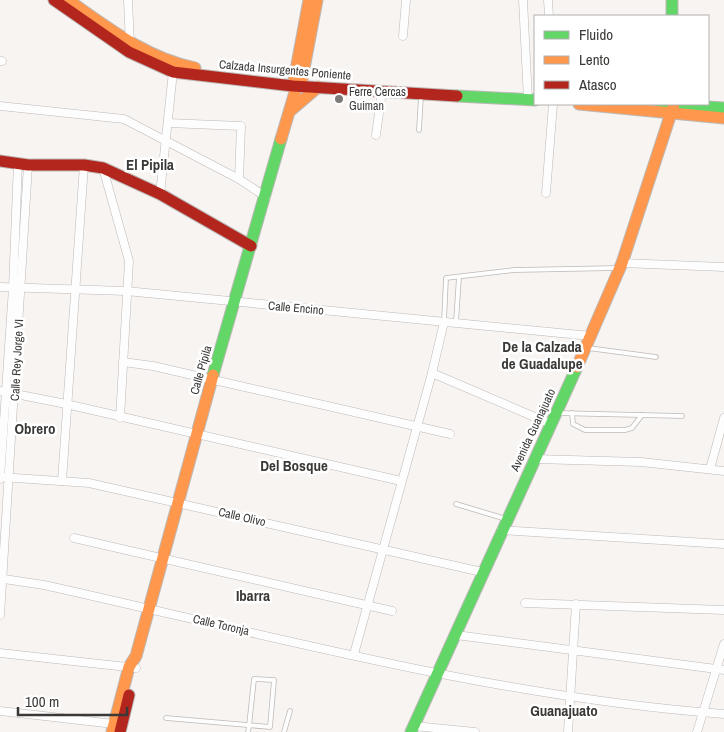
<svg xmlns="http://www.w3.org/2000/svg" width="724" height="732" viewBox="0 0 724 732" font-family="'Archivo Narrow',sans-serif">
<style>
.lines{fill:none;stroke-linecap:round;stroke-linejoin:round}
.lane-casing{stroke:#bcb9b7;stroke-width:5.5}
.street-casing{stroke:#bcb9b7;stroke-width:9}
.fast-casing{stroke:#bcb9b7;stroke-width:13}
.slow-casing{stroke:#bcb9b7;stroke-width:13}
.jam-casing{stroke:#bcb9b7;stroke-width:13}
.lane{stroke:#fefdfd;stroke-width:4}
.street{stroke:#fefdfd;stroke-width:8}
.fast{stroke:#63d668;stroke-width:11}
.slow{stroke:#ff974d;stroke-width:11}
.jam{stroke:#b3261e;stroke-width:11}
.poi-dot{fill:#7d7a78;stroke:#fff;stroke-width:2}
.labels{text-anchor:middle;stroke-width:5;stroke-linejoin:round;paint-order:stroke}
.street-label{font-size:12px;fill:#3b3937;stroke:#fff}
.poi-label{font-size:12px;fill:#3b3937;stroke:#fff;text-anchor:start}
.quarter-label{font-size:15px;font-weight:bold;fill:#3b3937;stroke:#fff}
</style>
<rect width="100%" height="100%" fill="#f8f4f2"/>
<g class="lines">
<defs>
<g id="lane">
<path d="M419,130L421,96"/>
<path d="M444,321L446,278L514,270L618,268"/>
<path d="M456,322L459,277"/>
<path d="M588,348L656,357"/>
<path d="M557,413L682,416"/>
<path d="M572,413L573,424L585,430H625L632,428L642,415"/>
<path d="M456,504L506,519"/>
<path d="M166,718L270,727L274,680L254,679L249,726L248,732"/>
<path d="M284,732L290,711"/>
</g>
<g id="street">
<path d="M128,0L130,45"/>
<path d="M523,0L528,100"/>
<path d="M548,0L549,16"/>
<path d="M403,36L406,0"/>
<path d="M0,61H2"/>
<path d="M0,106L124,119L239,179L266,197"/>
<path d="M168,123L241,126L239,179"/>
<path d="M376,135L382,91"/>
<path d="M103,168L129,261L120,418"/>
<path d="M546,193L553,104"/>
<path d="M160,194L173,72"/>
<path d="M622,263L724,267"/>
<path d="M0,287L126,291L591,336"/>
<path d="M123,362L153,366L450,434"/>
<path d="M432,373L551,424"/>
<path d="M0,391L66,404L401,481"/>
<path d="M535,459L641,462L724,471"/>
<path d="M710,469L724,418"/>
<path d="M0,477L89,483L482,572"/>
<path d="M0,479L13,288L18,163"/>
<path d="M62,481L84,165"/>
<path d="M501,530L724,544"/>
<path d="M74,538L392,611"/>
<path d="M4,579L44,585C269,635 494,697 724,714"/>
<path d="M525,603L724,610"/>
<path d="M0,615L28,165"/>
<path d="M456,635L724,670"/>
<path d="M0,653L136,668"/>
<path d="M354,654L432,373L444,322"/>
<path d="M0,711L114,724"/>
<path d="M414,726L475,732"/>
<path d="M568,732L576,604"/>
<path d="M697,732L724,644"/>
</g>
<g id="fast">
<path d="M672,0V16"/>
<path d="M457,96L535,100"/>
<path d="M661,104L724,108"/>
<path d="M213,375L281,139"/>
<path d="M411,732L577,367"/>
</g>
<g id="slow">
<path d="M68,0C108,28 146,58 195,68"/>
<path d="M301,84L317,0"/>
<path d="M579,104L724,118"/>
<path d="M291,110L318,87"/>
<path d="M281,139L295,92L293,86L309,0"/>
<path d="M577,367L622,263L674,104"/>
<path d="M112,732L129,667L136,656L213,375"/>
</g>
<g id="jam">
<path d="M54,0L129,52L173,72L293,86L457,96"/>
<path d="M0,161L28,165H84L103,168L160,194L251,246"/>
<path d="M120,732L129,695"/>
</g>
</defs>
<use href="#lane" class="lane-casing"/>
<use href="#street" class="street-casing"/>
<use href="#fast" class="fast-casing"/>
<use href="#slow" class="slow-casing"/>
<use href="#jam" class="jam-casing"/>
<use href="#lane" class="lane"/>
<use href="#street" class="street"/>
<use href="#fast" class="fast"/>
<use href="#slow" class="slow"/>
<use href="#jam" class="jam"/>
</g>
<circle class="poi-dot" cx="339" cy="99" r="5"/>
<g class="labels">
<g class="street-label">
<text transform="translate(285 70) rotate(5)" y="4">Calzada Insurgentes Poniente</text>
<text transform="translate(296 308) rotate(5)" y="4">Calle Encino</text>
<text transform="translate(17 360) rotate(-87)" y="4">Calle Rey Jorge VI</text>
<text transform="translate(201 370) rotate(-74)" y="4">Calle Pípila</text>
<text transform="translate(533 430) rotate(-65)" y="4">Avenida Guanajuato</text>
<text transform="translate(242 517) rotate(13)" y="4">Calle Olivo</text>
<text transform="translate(221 625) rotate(13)" y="4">Calle Toronja</text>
</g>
<g class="poi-label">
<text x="349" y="96">Ferre Cercas<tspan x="349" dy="14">Guiman</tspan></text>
</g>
<g class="quarter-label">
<text x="150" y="170">El Pipila</text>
<text x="542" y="352">De la Calzada<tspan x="542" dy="17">de Guadalupe</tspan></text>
<text x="35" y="434">Obrero</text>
<text x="294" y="471">Del Bosque</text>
<text x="253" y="601">Ibarra</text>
<text x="564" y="716">Guanajuato</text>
</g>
</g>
<rect x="534" y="15" width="175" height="90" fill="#ffffff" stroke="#b1b0af"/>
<rect x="544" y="31" width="25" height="8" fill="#63d668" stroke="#b1b0af"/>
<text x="579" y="40" font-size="15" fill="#3b3937">Fluido</text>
<rect x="544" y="56" width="25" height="8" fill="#ff974d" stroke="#b1b0af"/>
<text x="579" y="65" font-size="15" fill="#3b3937">Lento</text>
<rect x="544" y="81" width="25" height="8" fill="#b3261e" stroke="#b1b0af"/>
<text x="579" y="90" font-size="15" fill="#3b3937">Atasco</text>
<path d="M18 707v8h109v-8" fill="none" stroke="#3b3937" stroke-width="2.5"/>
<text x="25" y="707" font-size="15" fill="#3b3937" stroke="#ffffff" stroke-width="4" paint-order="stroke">100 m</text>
</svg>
